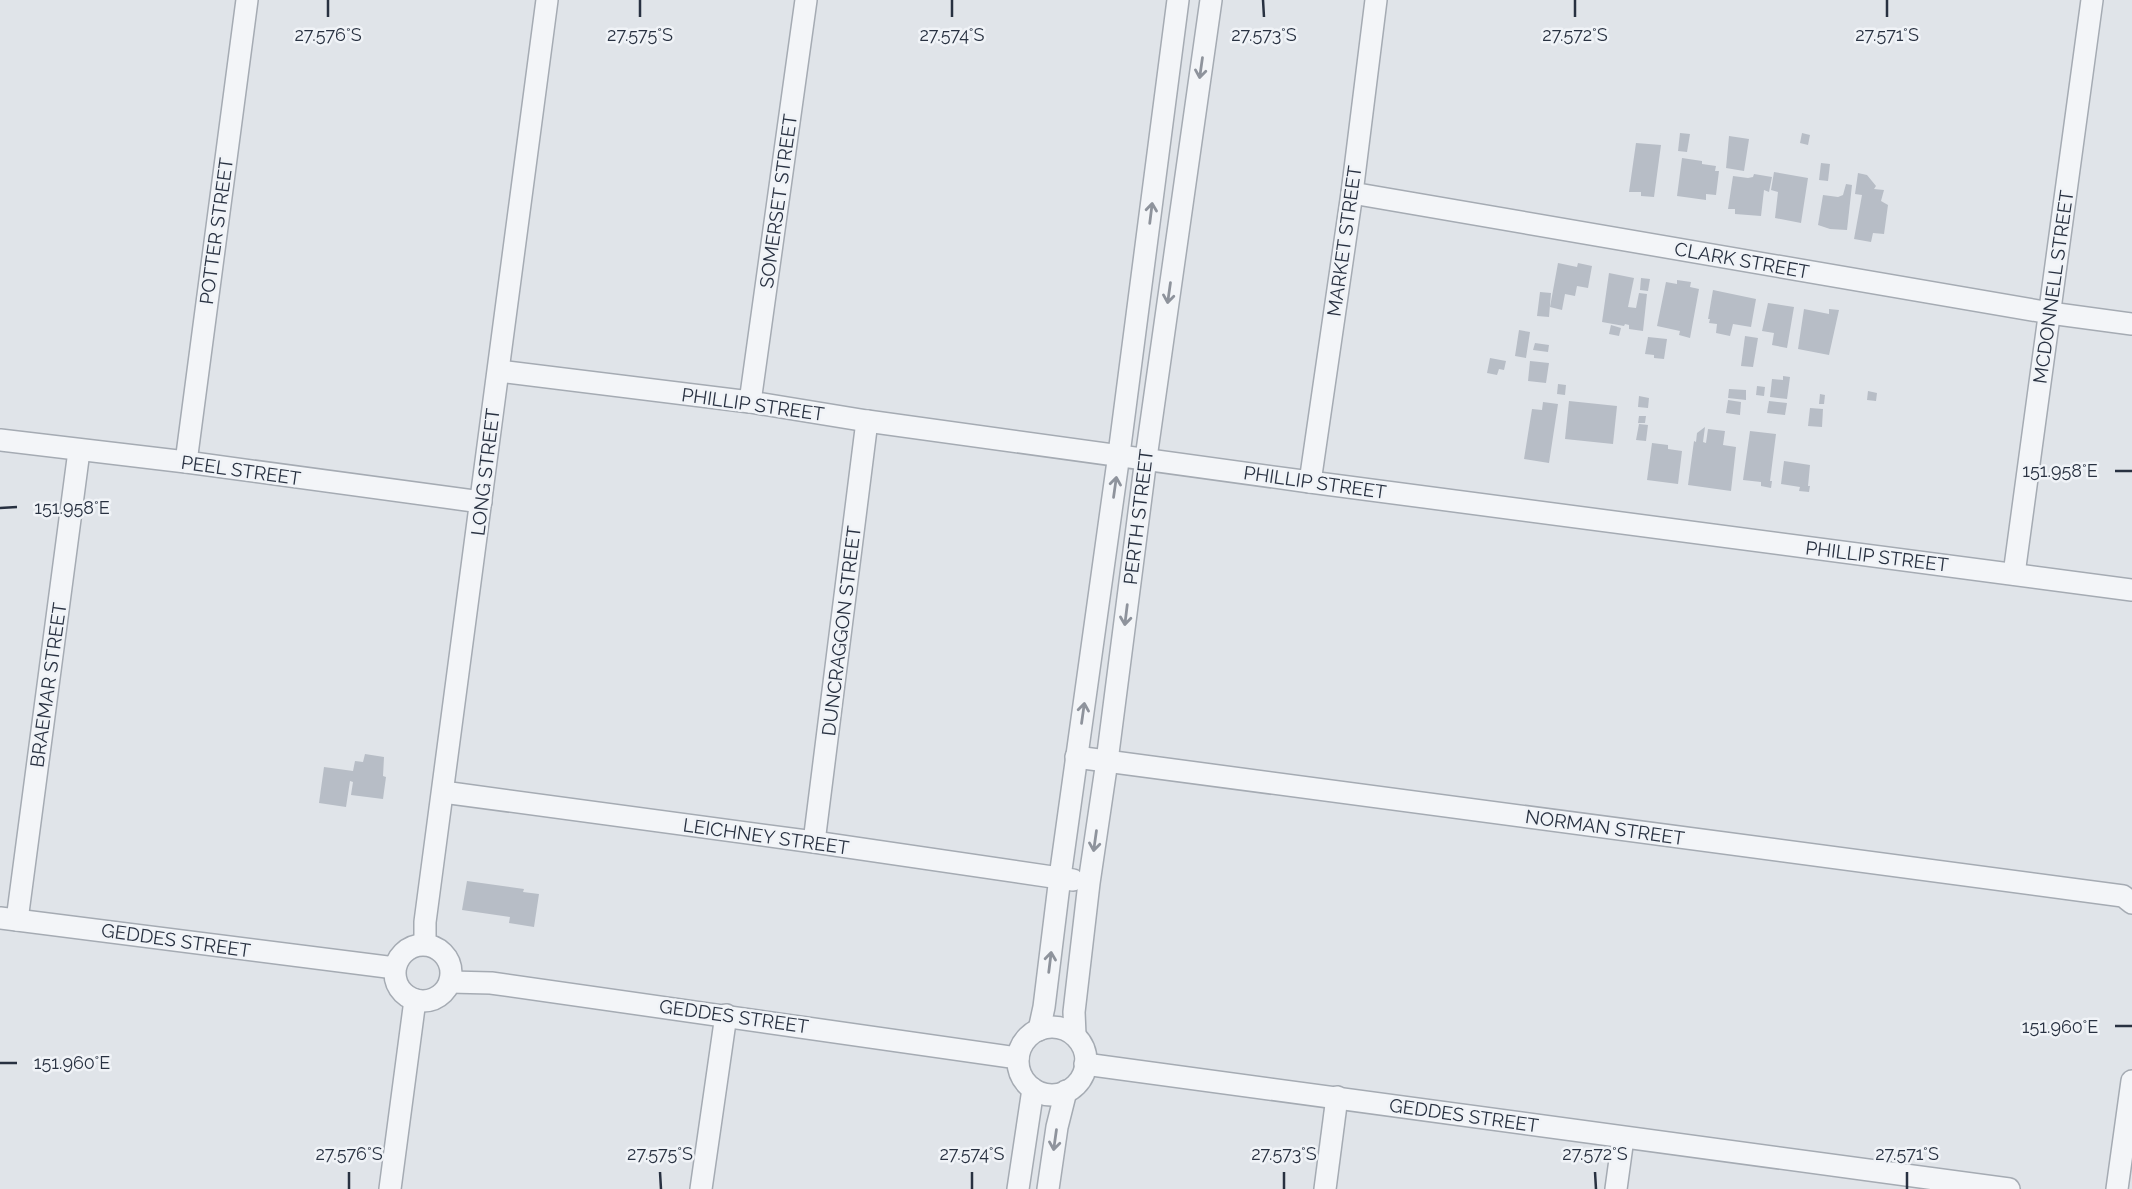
<svg xmlns="http://www.w3.org/2000/svg" width="2132" height="1189" viewBox="0 0 2132 1189" font-family="Raleway,sans-serif">
<style>
.building{fill:#b7bdc6}
.lines{fill:none;stroke-linecap:round;stroke-linejoin:round}
.minor-casing{stroke:#a5abb3;stroke-width:24}
.minor{stroke:#f3f5f8;stroke-width:21}
.oneway{stroke:#8e939c}
.ticks{fill:none;stroke:#283141;stroke-width:2.5}
.labels{text-anchor:middle;stroke-width:5;stroke-linejoin:round;paint-order:stroke}
.street-label{font-size:19px;fill:#283141;stroke:#f0f3f7}
.ticks-label{font-size:18px;text-anchor:middle;fill:#283141;stroke:#f0f3f7;stroke-width:5;stroke-linejoin:round;paint-order:stroke}
</style>
<rect width="100%" height="100%" fill="#e0e4e9"/>
<g class="building">
<path d="M1680,133L1690,134L1687,152L1678,151Z"/>
<path d="M1802,133L1810,135L1808,145L1800,143Z"/>
<path d="M1729,136L1749,139L1744,171L1726,168Z"/>
<path d="M1636,143L1661,145L1654,197L1641,196V192H1629Z"/>
<path d="M1682,158L1702,161V164L1716,166L1715,171H1719L1716,195L1706,194V200L1677,196Z"/>
<path d="M1821,163L1830,164L1828,181L1819,180Z"/>
<path d="M1774,172L1808,178L1801,223L1775,218L1778,192L1771,190Z"/>
<path d="M1858,173L1867,175L1876,186L1874,189L1884,190L1881,201L1888,205L1884,234L1873,233L1871,242L1854,239L1862,195L1855,194Z"/>
<path d="M1754,174L1772,177L1769,192L1764,190L1761,216L1735,214V209H1728L1733,176L1748,178L1753,177Z"/>
<path d="M1846,184L1852,185L1847,230L1830,229L1818,225L1823,195L1838,197L1843,195Z"/>
<path d="M1558,263L1577,267L1578,263L1592,266L1588,288L1577,286L1575,296L1565,294L1562,310L1550,307Z"/>
<path d="M1609,273L1634,278L1628,307L1636,308L1639,293L1647,294L1643,331L1629,329V325L1625,324L1624,326L1602,322Z"/>
<path d="M1641,278L1650,279L1648,291L1640,290Z"/>
<path d="M1677,280L1691,282L1690,287L1699,289L1690,338L1679,335L1680,331L1657,326L1666,282L1677,284Z"/>
<path d="M1713,290L1756,299L1751,327L1733,324L1730,336L1716,333L1717,324L1709,323L1710,319H1708Z"/>
<path d="M1540,292L1551,293L1549,317L1537,316Z"/>
<path d="M1768,303L1794,307L1787,348L1772,345L1774,333L1762,331Z"/>
<path d="M1804,309L1829,314V309L1839,310L1829,355L1798,349Z"/>
<path d="M1611,325L1621,328L1619,336L1609,334Z"/>
<path d="M1519,330L1530,332L1526,358L1515,356Z"/>
<path d="M1745,336L1758,338L1753,367L1741,366Z"/>
<path d="M1648,337L1667,339L1664,359L1654,358V355L1645,354Z"/>
<path d="M1535,343L1549,345L1548,352L1533,350Z"/>
<path d="M1490,358L1506,361L1504,370L1499,369L1497,375L1487,373Z"/>
<path d="M1530,361L1549,363L1546,383L1528,381Z"/>
<path d="M1783,376L1790,377L1787,399L1770,397L1772,379L1783,380Z"/>
<path d="M1558,384L1566,385L1565,395L1557,394Z"/>
<path d="M1757,386L1765,387L1764,396L1756,395Z"/>
<path d="M1729,389L1746,390V400L1728,398Z"/>
<path d="M1868,391L1877,393L1876,401L1867,400Z"/>
<path d="M1820,394L1825,395L1824,404H1819Z"/>
<path d="M1639,396L1649,398L1648,408L1638,407Z"/>
<path d="M1728,400L1741,402L1740,415L1726,413Z"/>
<path d="M1569,401L1617,406L1613,444L1565,439Z"/>
<path d="M1769,401L1787,403L1785,415L1767,413Z"/>
<path d="M1543,402L1558,404L1549,463L1524,459L1532,409L1542,410Z"/>
<path d="M1810,408L1823,409L1822,427L1808,426Z"/>
<path d="M1639,416H1646L1645,423H1638Z"/>
<path d="M1639,424L1648,425L1646,441L1636,440Z"/>
<path d="M1705,427L1703,442L1706,443L1708,429L1725,431L1723,445L1736,447L1731,491L1688,485L1694,441L1696,442L1697,433Z"/>
<path d="M1750,431L1776,434L1770,481H1772L1771,488L1761,486V482L1743,480Z"/>
<path d="M1652,443L1668,445V449L1682,451L1678,484L1647,480Z"/>
<path d="M1784,461L1810,465L1808,486H1810L1809,492L1799,491L1800,487L1781,484Z"/>
<path d="M365,754L384,757L383,776L386,777L383,799L351,795L353,782L350,781L346,807L319,803L324,767L353,771L355,761L363,762Z"/>
<path d="M467,881L524,889L523,892L539,894L534,927L509,923L510,917L462,910Z"/>
</g>
<g class="lines">
<defs>
<g id="minor">
<path d="M1352,193L2050,313L2132,324"/>
<path d="M499,371L750,402L867,421L1310,482L2132,590"/>
<path d="M750,402L806,0"/>
<path d="M0,440L186,462L481,502"/>
<path d="M186,462L247,0"/>
<path d="M1310,482L1352,193L1376,0"/>
<path d="M2014,574L2092,0"/>
<path d="M1076,757L2123,896L2132,903"/>
<path d="M443,792L814,842L1073,880"/>
<path d="M814,842L867,421"/>
<path d="M0,918L395,968"/>
<path d="M17,920L79,451"/>
<path d="M425,944V922L547,0"/>
<circle cx="423" cy="973" r="28"/>
<path d="M450,982L491,983L1018,1058"/>
<circle cx="1052" cy="1061" r="34"/>
<path d="M1039,1030L1044,1007L1060,877L1119,454L1178,0"/>
<path d="M1075,1035L1074,1012L1089,883L1107,761L1146,458L1211,0"/>
<path d="M1085,1064L2009,1189"/>
<path d="M390,1189L415,1000"/>
<path d="M701,1189L726,1015"/>
<path d="M1018,1189L1033,1089"/>
<path d="M1048,1189L1057,1127L1066,1091"/>
<path d="M1325,1189L1337,1097"/>
<path d="M1616,1189L1623,1138"/>
<path d="M2117,1189L2132,1081"/>
</g>
</defs>
<use href="#minor" class="minor-casing"/>
<use href="#minor" class="minor"/>
</g>
<defs><path id="oneway-shaft" d="M-6 0H5M1.5-3L5.5 0L1.5 3" fill="none" stroke-width="1.6" stroke-linecap="round" stroke-linejoin="round" transform="scale(1.75)"/></defs>
<g class="oneway">
<use href="#oneway-shaft" transform="translate(1201 68) rotate(98)"/>
<use href="#oneway-shaft" transform="translate(1151 213) rotate(-83)"/>
<use href="#oneway-shaft" transform="translate(1169 293) rotate(98)"/>
<use href="#oneway-shaft" transform="translate(1115 487) rotate(-82)"/>
<use href="#oneway-shaft" transform="translate(1126 615) rotate(97)"/>
<use href="#oneway-shaft" transform="translate(1083 713) rotate(-82)"/>
<use href="#oneway-shaft" transform="translate(1095 841) rotate(98)"/>
<use href="#oneway-shaft" transform="translate(1050 962) rotate(-83)"/>
<use href="#oneway-shaft" transform="translate(1055 1140) rotate(98)"/>
</g>
<path class="ticks" d="M328,0V17M640,0V17M952,0V17M1263,0L1264,17M1575,0V17M1887,0V17M2115,471H2132M0,508L17,507M2115,1026H2132M0,1063H17M349,1172V1189M660,1172L661,1189M972,1172V1189M1284,1172V1189M1595,1172L1596,1189M1907,1172V1189"/>
<g class="labels">
<g class="street-label">
<text transform="translate(778 201) rotate(-82)" y="7">SOMERSET STREET</text>
<text transform="translate(216 231) rotate(-82)" y="7">POTTER STREET</text>
<text transform="translate(1344 241) rotate(-82)" y="7">MARKET STREET</text>
<text transform="translate(1742 260) rotate(10)" y="7">CLARK STREET</text>
<text transform="translate(2053 287) rotate(-82)" y="7">MCDONNELL STREET</text>
<text transform="translate(753 404) rotate(8)" y="7">PHILLIP STREET</text>
<text transform="translate(241 470) rotate(8)" y="7">PEEL STREET</text>
<text transform="translate(485 472) rotate(-83)" y="7">LONG STREET</text>
<text transform="translate(1315 482) rotate(8)" y="7">PHILLIP STREET</text>
<text transform="translate(1138 517) rotate(-83)" y="7">PERTH STREET</text>
<text transform="translate(1877 556) rotate(7)" y="7">PHILLIP STREET</text>
<text transform="translate(841 631) rotate(-83)" y="7">DUNCRAGGON STREET</text>
<text transform="translate(48 685) rotate(-82)" y="7">BRAEMAR STREET</text>
<text transform="translate(1605 827) rotate(8)" y="7">NORMAN STREET</text>
<text transform="translate(766 836) rotate(8)" y="7">LEICHNEY STREET</text>
<text transform="translate(176 940) rotate(8)" y="7">GEDDES STREET</text>
<text transform="translate(734 1016) rotate(8)" y="7">GEDDES STREET</text>
<text transform="translate(1464 1115) rotate(8)" y="7">GEDDES STREET</text>
</g>
</g>
<g class="ticks-label">
<text x="328" y="41">27.576°S</text>
<text x="640" y="41">27.575°S</text>
<text x="952" y="41">27.574°S</text>
<text x="1264" y="41">27.573°S</text>
<text x="1575" y="41">27.572°S</text>
<text x="1887" y="41">27.571°S</text>
<text x="2060" y="477">151.958°E</text>
<text x="72" y="514">151.958°E</text>
<text x="2060" y="1033">151.960°E</text>
<text x="72" y="1069">151.960°E</text>
<text x="349" y="1160">27.576°S</text>
<text x="660" y="1160">27.575°S</text>
<text x="972" y="1160">27.574°S</text>
<text x="1284" y="1160">27.573°S</text>
<text x="1595" y="1160">27.572°S</text>
<text x="1907" y="1160">27.571°S</text>
</g>
</svg>
